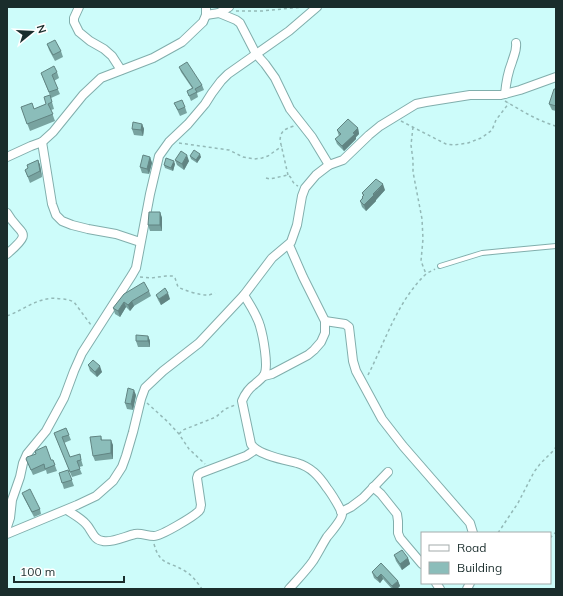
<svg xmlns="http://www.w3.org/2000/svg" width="563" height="596" viewBox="0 0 563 596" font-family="Mulish,sans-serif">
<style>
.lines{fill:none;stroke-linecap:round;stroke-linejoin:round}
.service-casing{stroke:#81aeac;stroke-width:6}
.minor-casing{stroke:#81aeac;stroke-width:10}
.path{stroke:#93b9b7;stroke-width:1.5;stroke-dasharray:3 3;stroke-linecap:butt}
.service{stroke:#fff;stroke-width:4}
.minor{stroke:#fff;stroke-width:8}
.wall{fill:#78a3a0}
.shaded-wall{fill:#618482}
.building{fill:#8bbdba;stroke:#618482}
</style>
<rect width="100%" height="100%" fill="#cdfcfa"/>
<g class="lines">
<defs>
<path id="service" d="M440,266L482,253L556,246"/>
<g id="minor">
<path d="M79,7L74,18V22L79,32L90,41L104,49L112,56L121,70"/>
<path d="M219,13L236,20L240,23L256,54L265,64L275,78L290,109L312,137L329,165"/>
<path d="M206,15L219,13L229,7"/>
<path d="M505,94C506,83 508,72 512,62C514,55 517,50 516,43"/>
<path d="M42,142L52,204L56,215L62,221L72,225L88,229L116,234L140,242"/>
<path d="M7,157L31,146L42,142L53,132L83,95L101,78L153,58L182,42L203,22L206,15V7"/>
<path d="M7,213C20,236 35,230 7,254"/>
<path d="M244,295C250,305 257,315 260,326C263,336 269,367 264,375C262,379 258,381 255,384C249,388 245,394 242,401L251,444C257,455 285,460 297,463C311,467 319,476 327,488C331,493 341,509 342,514C342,520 331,532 327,537C322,545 318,553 313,561C306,571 297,580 289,589"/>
<path d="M325,321L345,324L349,327L353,361L356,371L382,419L403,446L470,523L473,533"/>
<path d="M264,376L272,374L308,355L314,350L321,342L325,333V321L303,277L289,245"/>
<path d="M373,487L381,494L397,514L398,521V533L400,538L422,564"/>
<path d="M67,510C73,514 82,519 86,524C92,530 93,540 103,541C112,543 126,536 135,534C142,533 147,536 154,536C161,536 193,517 199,511C201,509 200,508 201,505L197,478L198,475L201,473L246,456L255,450"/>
<path d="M341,512L351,507L363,498L388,472"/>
<path d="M7,527L10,518L12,500L20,477L23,463L27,454L46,431L64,398L74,371L82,353L132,275L136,268L150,194L159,156L169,142L188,124L205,104L212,93L221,81L228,74L289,31L317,7"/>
<path d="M7,534L77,505L96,496L113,481L122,467L126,456L133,432L141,399L145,388L163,371L199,343L244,295L272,258L291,242L297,225L302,196L305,188L316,175L329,165L343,160L369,135L380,126L416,104L426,102L470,95H501L520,90L556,77"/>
<path d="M436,583L440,589"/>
<path d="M467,589L470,583"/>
</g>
</defs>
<use href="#service" class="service-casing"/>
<use href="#minor" class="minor-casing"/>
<g class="path">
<path d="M236,11H262L303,7"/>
<path d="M505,101C522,111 538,121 556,126"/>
<path d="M401,121L438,140L446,144L454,145L468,143L481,138L487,134L492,130L496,120L509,103"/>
<path d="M413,127L411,145L413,160V172L422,219L423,239L421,261L426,274"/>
<path d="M179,143L229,150L243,157L254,159L262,158L268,156L282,146"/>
<path d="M288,175L280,140C281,130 285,129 294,126"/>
<path d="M266,178L270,179L288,175C294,179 290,182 298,186"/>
<path d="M140,277L151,278L166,276H173L175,278L178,287C183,290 202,296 208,295C210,295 212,294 215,293"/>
<path d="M7,316C26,309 40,295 61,299C66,299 70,300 74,302L91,325"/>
<path d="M368,375C385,342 397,302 425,275C428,272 432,271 435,269"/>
<path d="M147,403L168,422L179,434L189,449L205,464"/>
<path d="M179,434L183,430L216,417L225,409L235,405"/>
<path d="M498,533L518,503L534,472L540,464L555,449L556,446"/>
<path d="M550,538L556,532"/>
<path d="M154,544C160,566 169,561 185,571C192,575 197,582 202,589"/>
</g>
<use href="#service" class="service"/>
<use href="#minor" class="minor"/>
</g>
<g class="wall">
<path d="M47,44L61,51L63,57L55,61L49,50Z"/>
<path d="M179,67L202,85L204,90L197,93L198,97L191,101L187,91L192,88L181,72Z"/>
<path d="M57,72L59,78L54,81L60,94L51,98L41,73Z"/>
<path d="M556,89V111L552,110L549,104Z"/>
<path d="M50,95L54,109L51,110L55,121L30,131L21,107L34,109L46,104Z"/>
<path d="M174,103L185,107L187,113L180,116Z"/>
<path d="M142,124L144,129L143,136L134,135L132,129Z"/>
<path d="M358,128L359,134L356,137V139L344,151L337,144L335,139L339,136L337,130Z"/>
<path d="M190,156L201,157L197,163L191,159Z"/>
<path d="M150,157L152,163L149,174L142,173L140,167Z"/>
<path d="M38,160L40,165L42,177L30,183L25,170L28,168L27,165Z"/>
<path d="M175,160L189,161L184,170L177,165Z"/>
<path d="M175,164L173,171L165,168L164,165Z"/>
<path d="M385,190L376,200V201L366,211L362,207L360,201L362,198V197L363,196L362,193Z"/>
<path d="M160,212L162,218V231H150L148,225Z"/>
<path d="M149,291L151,296L134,306L130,311L126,307L120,317L115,314L113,308L124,294Z"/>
<path d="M156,295L170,299L161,305L158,300Z"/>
<path d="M148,336L150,341V347H138L136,341Z"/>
<path d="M88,365L102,372L97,377L90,371Z"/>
<path d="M136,395L133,410L127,409L125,403Z"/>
<path d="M66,428L71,440L64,443L70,457L81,459L83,466L79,467L82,474L72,477L54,433Z"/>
<path d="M101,436L102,440L113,445V459L95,461L93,456Z"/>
<path d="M26,459L51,460H53L57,471L47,474L46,470L33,475Z"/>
<path d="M68,470L74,486L64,489L59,473Z"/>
<path d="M22,493L40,509L41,514L34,517L24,498Z"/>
<path d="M394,555L408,558L410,564L402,570L396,561Z"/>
<path d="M381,563L398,581L400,586L397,589H392L383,579L380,583L374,578L372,572Z"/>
</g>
<g class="shaded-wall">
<path d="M142,124L144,129L143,136L141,130Z"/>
<path d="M358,128L359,134L356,137V139L344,151L342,146Z"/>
<path d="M200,154L201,157L197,163L196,160Z"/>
<path d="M187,155L189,161L184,170L182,164Z"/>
<path d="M150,157L152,163L149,174L147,169Z"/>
<path d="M38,160L40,165L42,177L40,171Z"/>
<path d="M174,161L175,164L173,171L171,168Z"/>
<path d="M383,184L385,190L376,200V201L366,211L364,205Z"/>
<path d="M160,212L162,218V231L160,225Z"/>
<path d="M168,293L170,299L161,305L159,299Z"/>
<path d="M132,301L134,306L130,311L128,305Z"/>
<path d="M124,302L126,307L120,317L118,311Z"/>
<path d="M148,336L150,341V347L148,341Z"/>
<path d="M100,366L102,372L97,377L95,372Z"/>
<path d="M134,390L136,395L133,410L131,404Z"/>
<path d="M111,440L113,445V459L111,453Z"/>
<path d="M408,558L410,564L402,570L400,564Z"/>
<path d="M381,574L383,579L380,583L377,578Z"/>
<path d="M398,581L400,586L397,589H393L392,586Z"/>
</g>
<g class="building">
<path d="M55,40L61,51L53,55L47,44Z"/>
<path d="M187,62L202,85L195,89L197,92L189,96L187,91L193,88L179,67Z"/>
<path d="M54,66L57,72L52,75L58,89L49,92L41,73Z"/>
<path d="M554,89H556V106L549,104Z"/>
<path d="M50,95L52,102L48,104L53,114L27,124L21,107L32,103L34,109L46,104L44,97Z"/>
<path d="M182,100L185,107L178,110L174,103Z"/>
<path d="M348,119L358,128L353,133L355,134L342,146L335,139L341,134L337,130Z"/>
<path d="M133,122L142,124L141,130L132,129Z"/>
<path d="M194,150L200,154L196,160L190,156Z"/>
<path d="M181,151L187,155L182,164L175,160Z"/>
<path d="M143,155L150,157L147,169L140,167Z"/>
<path d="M166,158L174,161L171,168L164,165Z"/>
<path d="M38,160L40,171L28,177L25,170L28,168L27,165Z"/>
<path d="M376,179L383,184L373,194L374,195L364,205L360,201L363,198L362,197L364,195L362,193Z"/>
<path d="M149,212H160V225H148Z"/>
<path d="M144,282L149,291L132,301L128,305L124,302L118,311L113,308L124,294Z"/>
<path d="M165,288L168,293L159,299L156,295Z"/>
<path d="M136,335L148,336V341H136Z"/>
<path d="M93,360L100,366L95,372L88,365Z"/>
<path d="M128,388L134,390L131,404L125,403Z"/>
<path d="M66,428L69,435L62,437L70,457L80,454L81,460L77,461L80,469L70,472L54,433Z"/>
<path d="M101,436V440H111V453L93,456L90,437Z"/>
<path d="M46,446L51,460H53L55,465L45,469L44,464L31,470L26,459L27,457L36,454L35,451Z"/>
<path d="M68,470L72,480L62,483L59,473Z"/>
<path d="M30,489L40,509L32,512L22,493Z"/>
<path d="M402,550L408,558L400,564L394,555Z"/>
<path d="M381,563L398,581L392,586L381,574L377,578L372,572Z"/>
</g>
<rect width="563" height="596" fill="none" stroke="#1a2d2c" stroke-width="16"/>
<rect x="421" y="532" width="130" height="52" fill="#ffffff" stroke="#a3abab"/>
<rect x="429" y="545" width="20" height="6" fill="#ffffff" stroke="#a3abab"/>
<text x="457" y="552" font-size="12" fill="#1a2d2c">Road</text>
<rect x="429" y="562" width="20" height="12" fill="#8bbdba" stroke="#a3abab"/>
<text x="457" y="572" font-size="12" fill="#1a2d2c">Building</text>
<g transform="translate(32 32) rotate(72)" stroke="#ffffff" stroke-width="3" paint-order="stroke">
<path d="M0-3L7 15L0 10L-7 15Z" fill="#1a2d2c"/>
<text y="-6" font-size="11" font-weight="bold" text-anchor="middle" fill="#1a2d2c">N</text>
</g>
<path d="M14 576v6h110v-6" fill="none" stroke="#1a2d2c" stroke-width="2"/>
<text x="20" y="576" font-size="12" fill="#1a2d2c" stroke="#ffffff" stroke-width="3" paint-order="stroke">100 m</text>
</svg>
